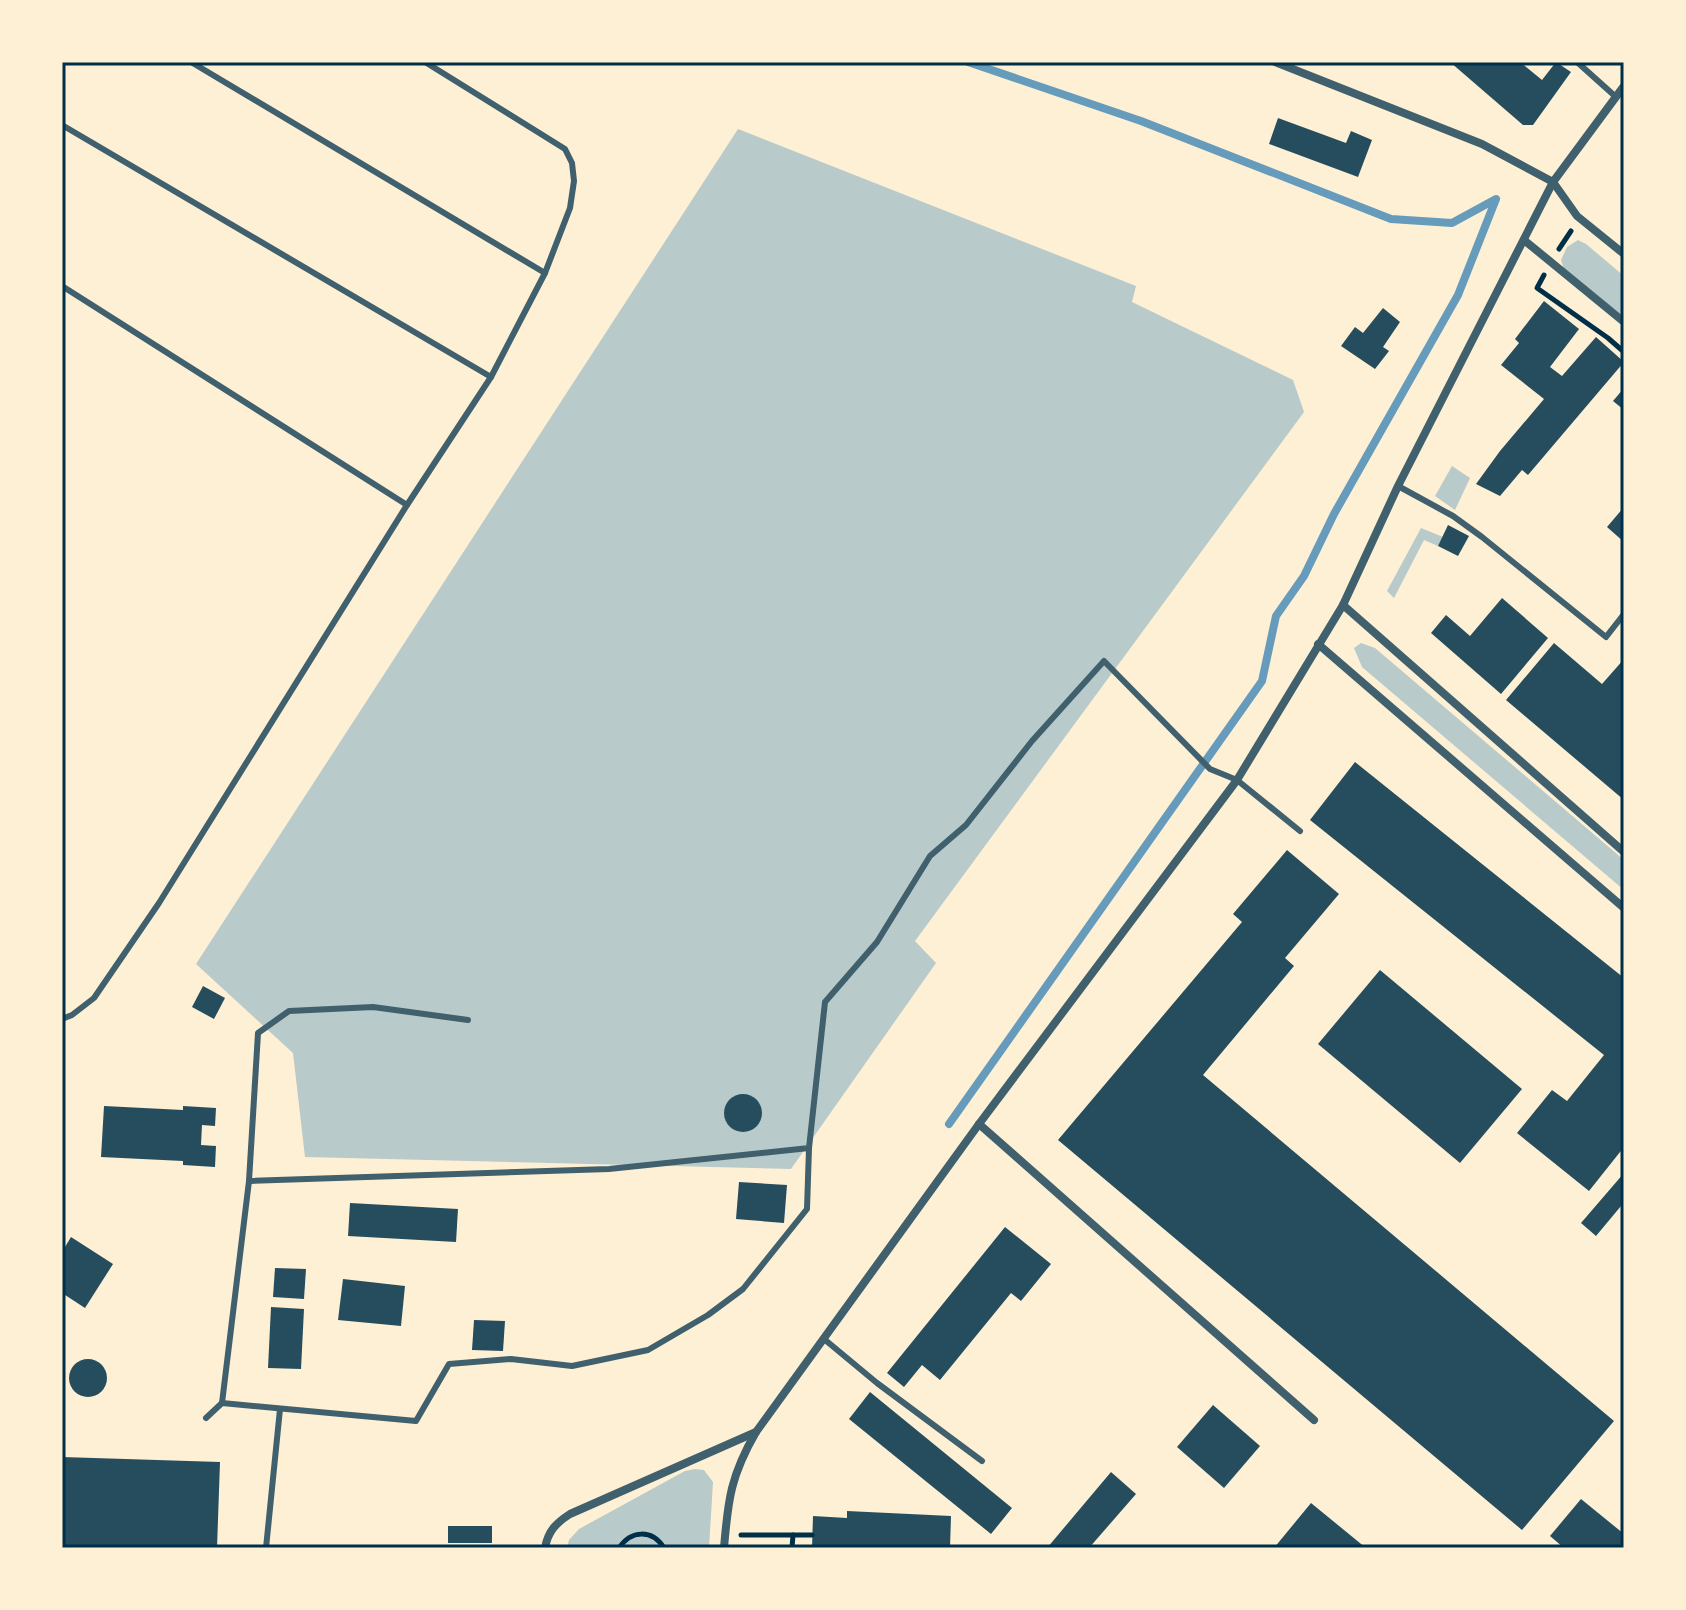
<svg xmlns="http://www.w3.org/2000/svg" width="1686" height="1610" viewBox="0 0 1686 1610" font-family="'Open Sans',sans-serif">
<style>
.green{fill:#b9caca}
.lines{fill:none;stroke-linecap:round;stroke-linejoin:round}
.stream{stroke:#669bbc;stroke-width:8}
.building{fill:#264d5e}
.path{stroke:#003049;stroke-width:5}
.service{stroke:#3f606c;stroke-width:6}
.minor{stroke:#3f606c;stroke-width:8}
.neatline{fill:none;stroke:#003049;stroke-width:3}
</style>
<rect width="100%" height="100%" fill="#fdf0d5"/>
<g class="green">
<path d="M738,129L1136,286L1132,302L1293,380L1304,412L915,941L936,963L791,1169L305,1157L293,1053L196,964Z"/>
<path d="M1578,240L1586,244L1624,276V317L1564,269L1561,260L1567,247Z"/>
<path d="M1452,466L1470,478L1455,510L1435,496Z"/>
<path d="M1421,528L1443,537L1438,546L1424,540L1394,598L1387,591Z"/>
<path d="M1361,643L1375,648L1624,860V890L1362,667L1354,648Z"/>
<path d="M695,1469L704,1470L713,1482L709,1548H567L569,1540L579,1529L685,1471Z"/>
</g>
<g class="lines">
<path class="stream" d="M949,1124L1262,681L1276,616L1304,576L1334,514L1458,295L1496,199L1452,223L1391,219L1141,121L968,62"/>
</g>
<g class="building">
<path d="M1450,62H1520L1542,80L1556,62L1571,72L1533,125H1523Z"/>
<path d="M1278,118L1346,143L1351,131L1372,140L1358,177L1269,144Z"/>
<path d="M1544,301L1579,329L1550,367L1562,376L1596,337L1624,362L1528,475L1522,470L1500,496L1476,484L1500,451L1544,399L1501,365L1519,343L1515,339Z"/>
<path d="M1383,308L1400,322L1383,347L1389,351L1375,369L1341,346L1355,327L1363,333Z"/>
<path d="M1624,388V410L1613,401Z"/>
<path d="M1624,507V542L1607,527Z"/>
<path d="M1448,525L1469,536L1458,556L1438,546Z"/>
<path d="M1502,598L1548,638L1501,694L1431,633L1446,615L1470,636Z"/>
<path d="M1554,643L1602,684L1624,659V800L1506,700Z"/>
<path d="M1355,762L1624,978V1147L1589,1191L1517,1133L1552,1090L1567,1101L1604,1055L1310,820Z"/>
<path d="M1287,850L1339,894L1285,958L1294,966L1203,1075L1614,1421L1522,1530L1058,1140L1242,922L1233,914Z"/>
<path d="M1380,970L1522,1089L1460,1163L1318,1044Z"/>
<path d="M203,986L225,998L214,1019L192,1007Z"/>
<circle cx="743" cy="1113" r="19"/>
<path d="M104,1106L183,1110V1106L216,1108L215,1126L202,1125L201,1145L216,1146L215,1167L183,1165V1161L101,1157Z"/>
<path d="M1624,1173V1209L1621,1206L1596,1236L1581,1223Z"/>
<path d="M739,1182L787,1185L784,1223L736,1219Z"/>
<path d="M350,1203L458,1209L456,1242L348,1236Z"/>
<path d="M1005,1227L1051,1264L1021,1301L1011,1293L940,1380L922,1365L904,1387L887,1373Z"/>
<path d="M71,1237L113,1264L85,1308L62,1293V1252Z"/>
<path d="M275,1268L306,1269L304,1299L273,1297Z"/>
<path d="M343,1279L405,1286L401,1326L338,1320Z"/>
<path d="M271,1307L304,1309L301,1369L268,1368Z"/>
<path d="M474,1320L505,1321L503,1351L472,1350Z"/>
<circle cx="88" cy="1378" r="19"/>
<path d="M870,1392L1012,1508L991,1534L849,1419Z"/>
<path d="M1213,1405L1260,1446L1224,1488L1177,1447Z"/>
<path d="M62,1457L220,1462L217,1548H62Z"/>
<path d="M1111,1472L1136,1494L1089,1548H1047Z"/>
<path d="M1581,1499L1624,1534V1548H1564L1550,1536Z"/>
<path d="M1311,1503L1366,1548H1274Z"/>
<path d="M847,1511L951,1516L950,1548H812L813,1516L847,1518Z"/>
<rect x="448" y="1526" width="44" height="17"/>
</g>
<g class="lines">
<g class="path">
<path d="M1559,249L1571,231"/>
<path d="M1544,275L1537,288L1608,338L1624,352"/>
<path d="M741,1535H812"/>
<path d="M619,1548C631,1530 652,1529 664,1548"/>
<path d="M792,1548L793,1535"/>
</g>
<g class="service">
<path d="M191,62L545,273"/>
<path d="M1577,62L1616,97"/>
<path d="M62,125L491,377"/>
<path d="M62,286L407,505"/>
<path d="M1398,486L1453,516L1482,537L1606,637L1624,614"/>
<path d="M62,1019L72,1015L94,998L159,903L407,505L491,377L545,273L570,208L574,181L572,163L565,149L425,62"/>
<path d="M468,1020L373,1007L289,1011L258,1033L249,1181L609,1169L809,1148L825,1002L877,942L930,856L966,825L1032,741L1104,661L1210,769L1237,780L1300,831"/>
<path d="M824,1339L877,1383L982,1461"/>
<path d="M222,1403L416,1421L449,1364L511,1359L572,1366L648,1350L708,1315L743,1289L807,1209L809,1148"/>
<path d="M206,1418L222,1403L249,1181"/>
<path d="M266,1548L280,1409"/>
</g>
<g class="minor">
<path d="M1275,62L1482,144L1553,182L1577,216L1624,254"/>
<path d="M1524,240L1624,322"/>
<path d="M1343,605L1624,852"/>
<path d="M1318,644L1624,908"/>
<path d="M979,1124L1314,1420"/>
<path d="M545,1548C548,1531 556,1523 570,1514L756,1432"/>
<path d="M724,1548C728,1499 731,1475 756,1432L979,1124L1237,780L1343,605L1398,486L1553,182L1624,86"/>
</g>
</g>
<rect width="1686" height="1610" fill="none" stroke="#fdf0d5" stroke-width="128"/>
<rect x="64" y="64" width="1558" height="1482" class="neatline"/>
</svg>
